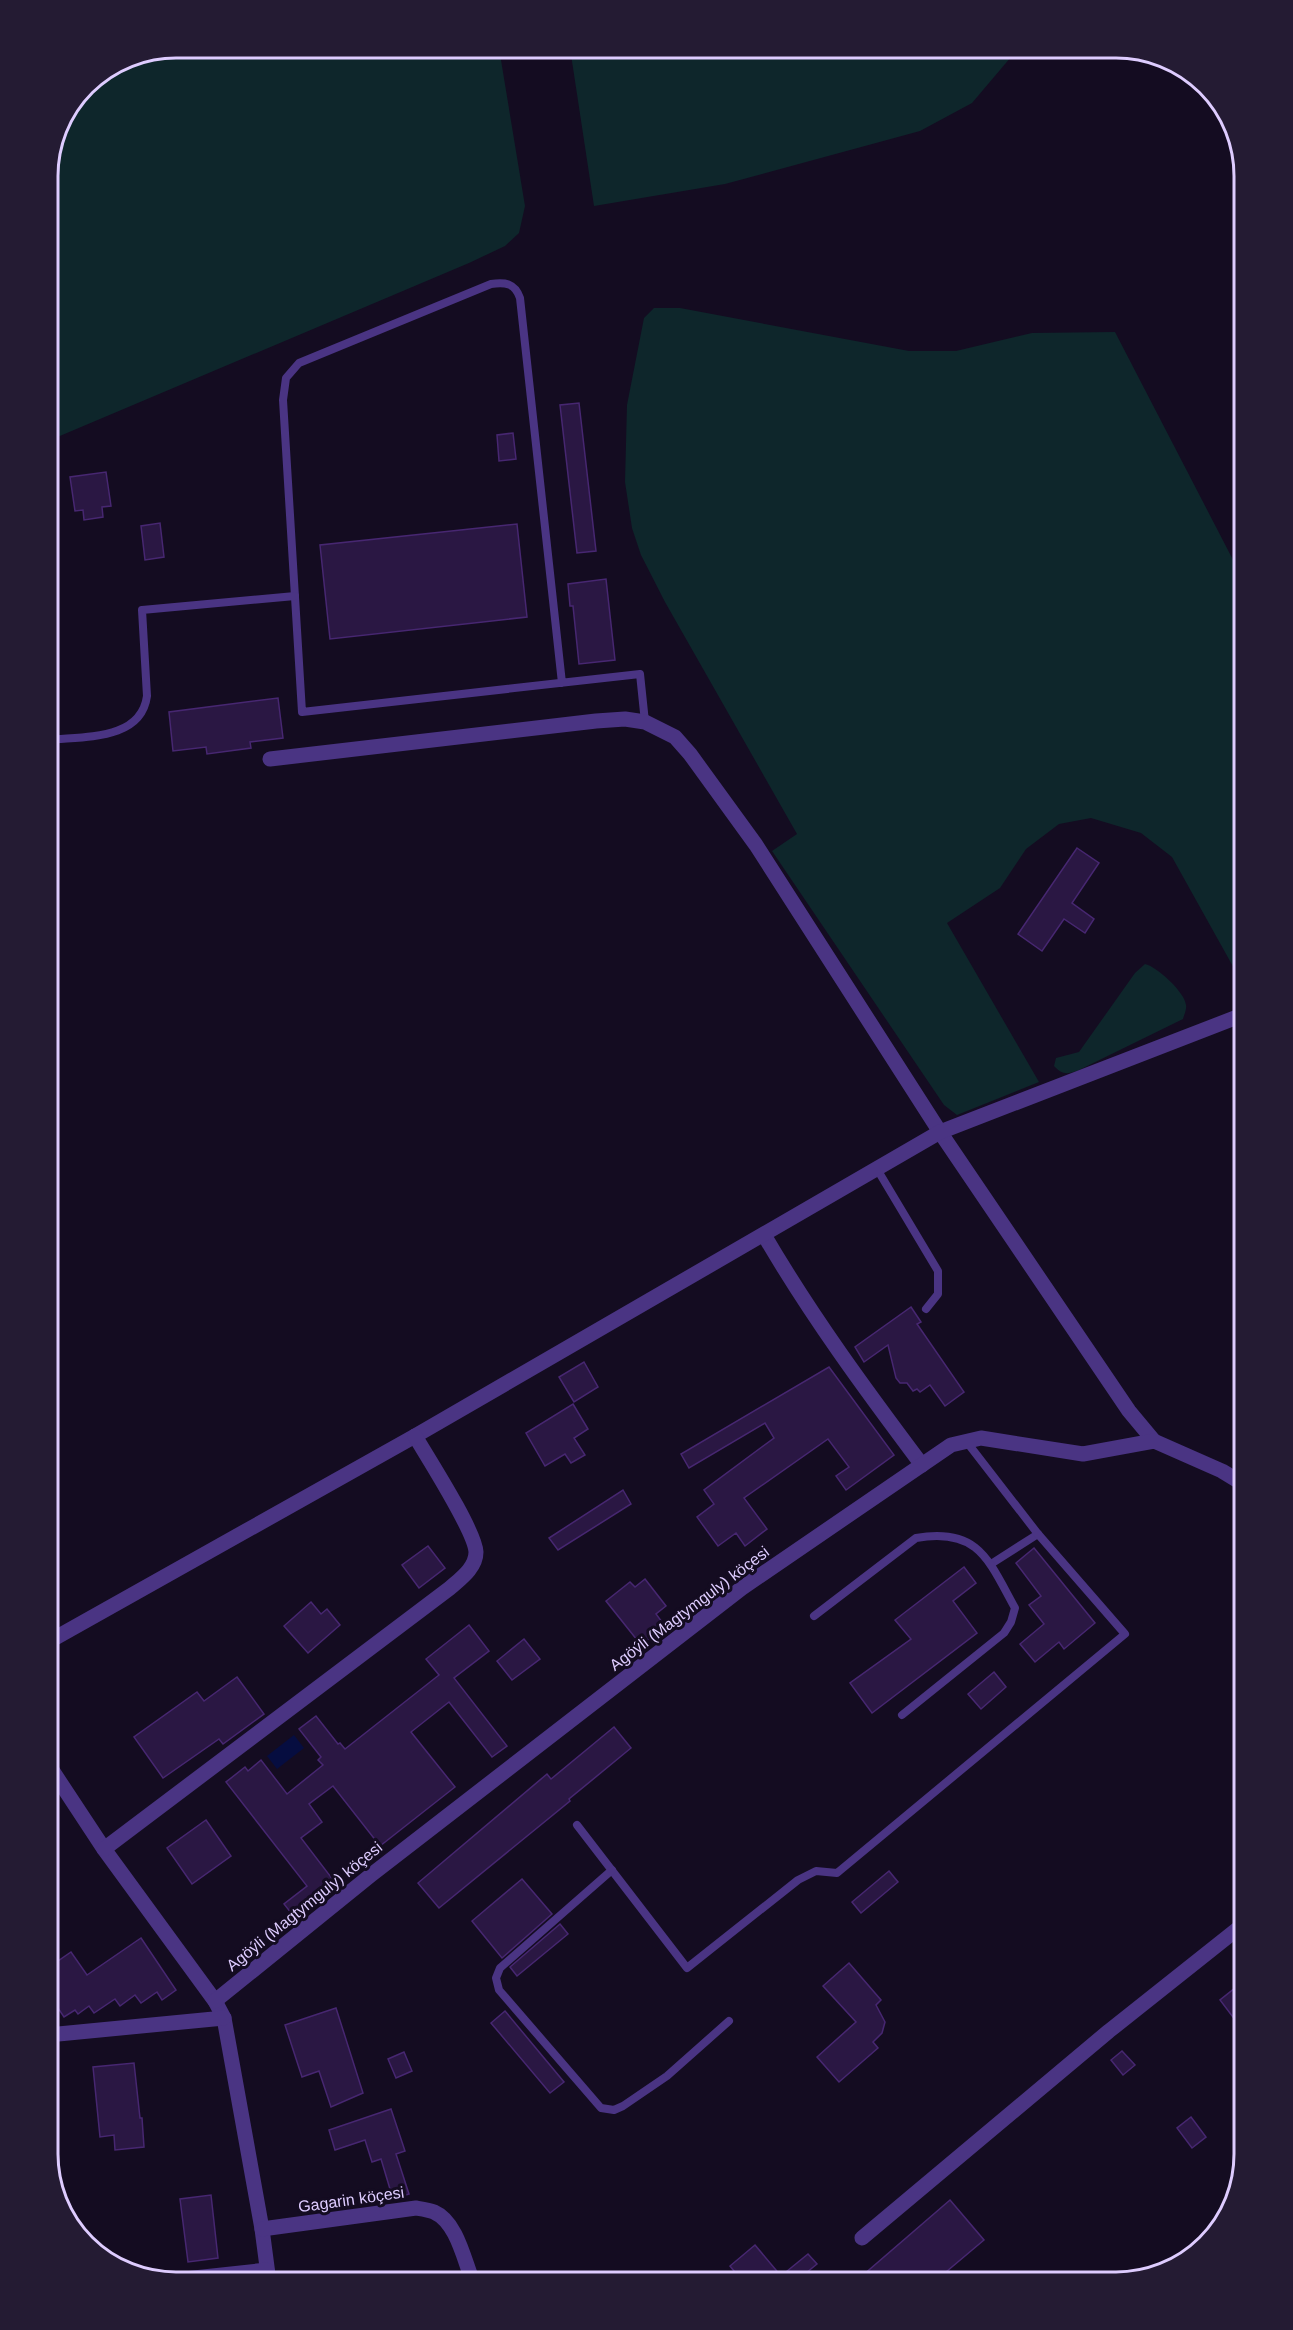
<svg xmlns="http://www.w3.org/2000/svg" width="1293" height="2330" viewBox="0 0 1293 2330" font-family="Helvetica,sans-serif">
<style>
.green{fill:#0e262b}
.water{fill:#060d40}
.building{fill:#2a1743;stroke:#472771;stroke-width:1.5}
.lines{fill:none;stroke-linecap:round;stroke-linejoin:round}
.lane{stroke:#4a3483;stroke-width:8}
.street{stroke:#4a3483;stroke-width:15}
.labels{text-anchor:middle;stroke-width:6;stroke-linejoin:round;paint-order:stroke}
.street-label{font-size:16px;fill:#deccff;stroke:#140c21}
.rim{fill:none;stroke:#deccff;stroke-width:3}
</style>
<rect width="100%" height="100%" fill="#140c21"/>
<g class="green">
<path d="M176,48H499L525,206L519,233L505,246L469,263L48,441V168L58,127L86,85L127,58Z"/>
<path d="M570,48H999L1011,57L972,103L920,131L725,184L594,206Z"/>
<path d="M654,308H680L909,351H956L1032,333L1115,332L1245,583V988L1172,857L1141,833L1091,818L1059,824L1026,849L1000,888L947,923L1039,1082L957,1115L944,1105L772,851L797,834L665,602L641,555L632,528L625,482L627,405L644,318Z"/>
<path d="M1145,964C1156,966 1185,992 1186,1005C1187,1009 1184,1015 1183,1019L1077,1071C1067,1074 1062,1075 1054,1066L1056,1058L1079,1052L1135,973Z"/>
</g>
<path class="water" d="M294,1735L304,1748L277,1769L267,1756Z"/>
<g class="building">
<path d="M579,403L596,551L577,553L560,405Z"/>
<path d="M513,433L516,459L499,461L497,435Z"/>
<path d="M106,472L111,506L102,507L103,517L84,520L83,510L75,511L70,477Z"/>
<path d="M160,523L164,557L145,560L141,526Z"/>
<path d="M517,524L527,617L330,639L320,545Z"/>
<path d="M606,579L615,660L579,664L573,606H570L568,584Z"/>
<path d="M278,698L283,738L250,742L251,748L207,754L206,747L173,751L169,712Z"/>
<path d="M1077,848L1099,863L1072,903L1094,919L1085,933L1064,919L1042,951L1018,934Z"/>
<path d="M911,1307L921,1322L917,1324L964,1392L945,1406L930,1385L920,1392L917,1389L913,1391L907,1383H900L896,1378L888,1345L864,1362L855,1347Z"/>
<path d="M584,1362L598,1387L574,1402L559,1377Z"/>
<path d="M829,1367L894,1455L846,1490L836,1476L849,1467L828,1439L744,1498L767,1529L745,1546L736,1533L718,1546L697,1517L714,1504L704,1490L774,1438L765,1423L689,1468L681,1454Z"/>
<path d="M573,1404L588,1429L574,1438L585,1455L571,1463L565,1454L545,1466L526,1433Z"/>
<path d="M623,1490L631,1504L558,1550L549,1538Z"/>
<path d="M428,1546L445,1568L419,1588L402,1565Z"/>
<path d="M1034,1548L1095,1623L1064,1649L1059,1642L1035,1662L1020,1644L1044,1624L1029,1605L1041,1596L1016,1563Z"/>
<path d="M964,1567L976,1583L953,1601L977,1633L872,1713L850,1683L911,1639L895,1620Z"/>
<path d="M645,1579L666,1606L656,1614L665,1626L641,1645L606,1601L630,1582L635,1587Z"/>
<path d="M311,1602L321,1614L327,1609L340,1625L308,1653L284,1626Z"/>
<path d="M469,1625L489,1651L454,1678L507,1746L492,1757L449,1702L411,1732L455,1787L380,1846L333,1786L309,1804L322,1822L301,1838L337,1885L295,1918L284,1904L307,1886L226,1782L245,1767L248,1771L261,1760L287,1794L323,1765L318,1760L321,1757L299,1729L316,1716L338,1744L340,1743L345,1749L439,1675L426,1659Z"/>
<path d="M524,1639L540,1659L512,1680L497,1661Z"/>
<path d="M994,1672L1006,1687L981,1709L968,1694Z"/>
<path d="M237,1677L264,1714L223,1744L219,1739L163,1778L134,1737L197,1692L204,1701Z"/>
<path d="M614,1727L631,1748L569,1799L570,1801L439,1908L418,1883L547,1774L551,1779Z"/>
<path d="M206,1820L231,1856L192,1884L167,1848Z"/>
<path d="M889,1871L898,1882L861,1913L852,1902Z"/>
<path d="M522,1879L552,1914L502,1958L472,1921Z"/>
<path d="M560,1924L568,1934L517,1976L510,1967Z"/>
<path d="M141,1938L176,1990L162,2000L157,1992L141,2003L135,1995L120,2006L115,1999L94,2013L89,2006L78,2014L75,2010L64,2017L56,2005L48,2011V1968L71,1952L87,1975Z"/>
<path d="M849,1963L881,2000L876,2005L885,2022L882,2033L873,2042L878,2048L839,2082L817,2057L856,2022L823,1986Z"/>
<path d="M1245,1980V2033L1220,2000Z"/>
<path d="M336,2008L363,2093L331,2107L319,2071L302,2077L285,2025Z"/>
<path d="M505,2011L564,2082L550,2093L491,2023Z"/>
<path d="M1122,2051L1135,2065L1123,2075L1111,2060Z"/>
<path d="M404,2052L412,2071L396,2078L388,2059Z"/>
<path d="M134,2063L140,2118H142L144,2147L115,2150L114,2135L100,2137L93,2067Z"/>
<path d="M391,2109L405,2151L396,2154L409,2194L393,2199L381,2159L372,2162L365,2140L335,2150L329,2130Z"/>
<path d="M1191,2117L1206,2137L1192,2148L1177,2128Z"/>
<path d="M211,2195L218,2258L188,2262L180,2199Z"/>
<path d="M950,2200L984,2240L934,2282H855Z"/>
<path d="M755,2245L781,2276L808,2254L817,2264L795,2282H743L730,2266Z"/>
</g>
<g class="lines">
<g class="lane">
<path d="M562,683L520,298C515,283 505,282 491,284L299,363L286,378L283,400L302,712L640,674L645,722"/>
<path d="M48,740C83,736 141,741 147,696L142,610L295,596"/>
<path d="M877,1169L938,1271V1294L926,1309"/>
<path d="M991,1564L1038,1534"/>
<path d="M814,1616L916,1538C979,1527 989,1561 1015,1608L1011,1622L1004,1633L902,1715"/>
<path d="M577,1825L687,1968L798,1880L816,1871L837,1873L1125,1634L1038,1534L966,1441"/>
<path d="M612,1870L500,1968L496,1978L499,1990L601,2108L614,2110L623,2106L667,2076L729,2021"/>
</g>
<g class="street">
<path d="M270,759L596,721L625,719L645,722L675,737L690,754L756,845L940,1132L1129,1411L1154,1441"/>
<path d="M764,1235C812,1317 865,1389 922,1465"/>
<path d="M48,1642L415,1436L940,1132L1245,1014"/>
<path d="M48,1764L104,1849L215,2001L224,2018L262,2229L269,2282"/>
<path d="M104,1849L450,1588C460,1579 476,1568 476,1552C475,1531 428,1458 415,1436"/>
<path d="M215,2001L371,1875L742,1588L951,1445L981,1438L1083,1454L1154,1441L1222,1471L1245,1485"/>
<path d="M48,2035L224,2018"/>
<path d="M262,2229L416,2208C422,2209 429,2210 434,2212C457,2222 464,2260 473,2282"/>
<path d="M862,2238L1109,2031L1245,1923"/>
<path d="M166,2281L267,2270"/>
</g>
</g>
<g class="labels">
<g class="street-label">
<text transform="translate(689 1608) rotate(-37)" y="6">Agöýli (Magtymguly) köçesi</text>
<text transform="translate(304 1906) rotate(-39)" y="6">Agöýli (Magtymguly) köçesi</text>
<text transform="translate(351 2199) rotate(-8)" y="6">Gagarin köçesi</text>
</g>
</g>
<path d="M0 0H1293V2330H0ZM176 58H1116A118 118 0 0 1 1234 176V2154A118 118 0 0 1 1116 2272H176A118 118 0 0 1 58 2154V176A118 118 0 0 1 176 58Z" fill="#241b33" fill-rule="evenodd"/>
<path class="rim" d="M176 58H1116A118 118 0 0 1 1234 176V2154A118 118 0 0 1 1116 2272H176A118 118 0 0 1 58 2154V176A118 118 0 0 1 176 58Z"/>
</svg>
